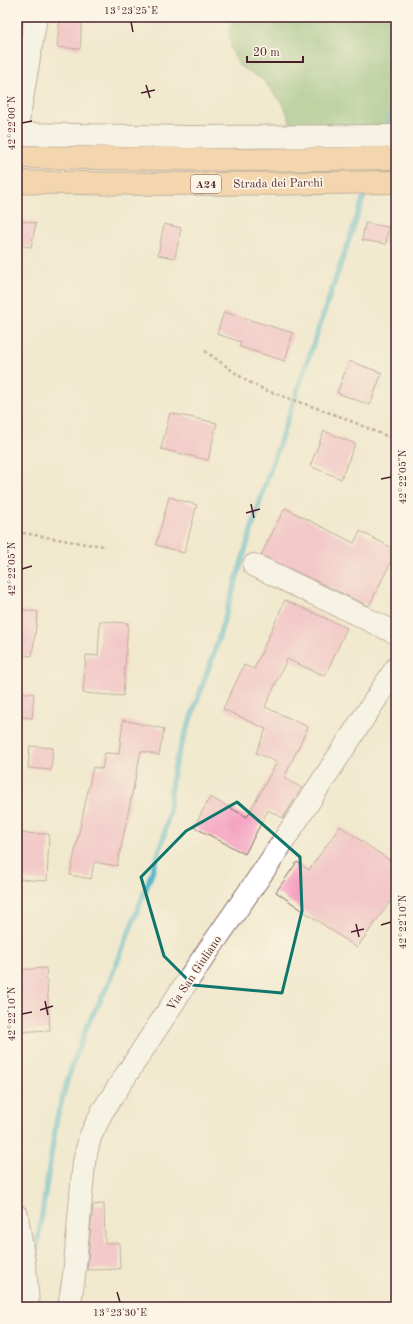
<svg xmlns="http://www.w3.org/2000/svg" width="413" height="1324" viewBox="0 0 413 1324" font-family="'Old Standard TT',serif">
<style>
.forest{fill:#80b571;stroke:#656a4e}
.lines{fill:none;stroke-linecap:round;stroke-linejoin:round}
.stream{stroke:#4cb4ca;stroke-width:5.5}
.building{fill:#f4a2c1}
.minor-casing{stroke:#846664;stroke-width:24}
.highway-casing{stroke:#846664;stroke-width:24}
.path{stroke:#846664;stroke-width:2.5;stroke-dasharray:3 3;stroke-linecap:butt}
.minor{stroke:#fff;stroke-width:22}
.highway{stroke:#f5bf86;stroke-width:22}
.marked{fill:none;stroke:#0f766e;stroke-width:3;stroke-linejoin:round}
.ticks{fill:none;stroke:#4a1f2b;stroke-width:1.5}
.labels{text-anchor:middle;stroke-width:3.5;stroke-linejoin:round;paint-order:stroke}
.shield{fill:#fcf5e5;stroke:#7f5f63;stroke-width:1}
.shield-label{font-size:11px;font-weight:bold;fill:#4a1f2b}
.street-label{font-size:12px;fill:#4a1f2b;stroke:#fcf5e5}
.neatline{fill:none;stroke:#4a1f2b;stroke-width:1.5}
.ticks-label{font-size:10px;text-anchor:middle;fill:#4a1f2b}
</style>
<rect width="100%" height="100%" fill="#fcf5e5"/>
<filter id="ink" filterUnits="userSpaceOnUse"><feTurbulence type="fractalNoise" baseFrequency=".025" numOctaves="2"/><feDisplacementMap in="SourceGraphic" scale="8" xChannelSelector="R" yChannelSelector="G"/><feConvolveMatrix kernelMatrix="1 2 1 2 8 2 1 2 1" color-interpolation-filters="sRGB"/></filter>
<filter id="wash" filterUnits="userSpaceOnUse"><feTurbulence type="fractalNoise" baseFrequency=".012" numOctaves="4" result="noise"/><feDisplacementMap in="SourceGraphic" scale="16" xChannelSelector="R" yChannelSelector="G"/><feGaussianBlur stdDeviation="0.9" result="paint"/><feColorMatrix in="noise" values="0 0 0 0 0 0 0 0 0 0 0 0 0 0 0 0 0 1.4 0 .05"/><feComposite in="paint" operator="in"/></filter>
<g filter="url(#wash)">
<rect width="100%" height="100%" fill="#f1e9ce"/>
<path class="forest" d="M233,17H396V128L292,127L284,106L262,79L239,66L231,49L229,30Z"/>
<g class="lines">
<g class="stream">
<path d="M386,132L396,102"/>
<path d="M34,1265L57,1117L69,1075L87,1026L106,989L119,958L151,875L164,836L169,812L172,779L176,760L215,650L264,488L367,187"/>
</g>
</g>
<g id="blocks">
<g class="building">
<path d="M60,17H82L80,49L57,47Z"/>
<path d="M17,220L36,223L31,247L17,245Z"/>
<path d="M365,223L388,227L386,244L362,240Z"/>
<path d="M164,224L181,228L175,258L158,255Z"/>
<path d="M224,312L293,333L285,361L240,347L241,342L217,334Z"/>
<path d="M349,361L382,373L370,405L337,393Z"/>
<path d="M170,413L217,423L208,460L161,449Z"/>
<path d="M324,431L355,444L341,479L310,466Z"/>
<path d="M169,497L197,505L184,553L156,545Z"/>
<path d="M285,508L354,543L360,531L396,550V552L369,606L261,555Z"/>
<path d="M285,600L347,628L325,676L287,659L265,707L308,727L284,778L302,788L283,818L268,810L245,854L194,827L210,797L247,817L277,762L256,753L266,729L223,709L244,665L254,669Z"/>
<path d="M17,609L38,612L32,656L17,654Z"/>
<path d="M100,621L128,623L123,696L83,693L86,655L98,656Z"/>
<path d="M17,692L34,694L32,718L17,716Z"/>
<path d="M123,720L164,729L159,755L141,751L117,866L94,862L91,879L70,875L93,767L102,769L105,753L119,754Z"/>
<path d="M30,746L53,748L51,770L28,768Z"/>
<path d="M340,826L396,865V893L357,948L276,892L297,862L309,870Z"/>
<path d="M17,833L49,834L47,881L17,879Z"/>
<path d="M46,968L50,1030L17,1032V970Z"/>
<path d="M104,1204L105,1243H119L120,1269L87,1270L93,1205Z"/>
</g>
</g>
</g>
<g filter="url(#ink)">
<use href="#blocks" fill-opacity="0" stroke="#846664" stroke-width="1"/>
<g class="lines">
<defs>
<g id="minor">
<path d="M17,127L36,17"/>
<path d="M17,134L188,137L396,136"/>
<path d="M254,565L396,633"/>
<path d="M17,1216L26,1277L28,1307"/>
<path d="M69,1307L74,1276L84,1162L90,1137L102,1112L194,971L269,863L396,668"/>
</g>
<g id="highway">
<path d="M17,157L248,160L396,158"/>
<path d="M17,182C143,185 270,184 396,182"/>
</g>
</defs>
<use href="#minor" class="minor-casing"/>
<use href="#highway" class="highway-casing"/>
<g class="path">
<path d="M205,351L247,381L265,390L339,416L396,440"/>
<path d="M17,532L86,544L106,546"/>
</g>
<use href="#minor" class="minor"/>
<use href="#highway" class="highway"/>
</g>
</g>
<path d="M0 0H413V1324H0ZM237,802L300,857L302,911L282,993L193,985L164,956L141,877L186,831Z" fill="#f1e9ce" fill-opacity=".55" fill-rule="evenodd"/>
<path class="marked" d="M237,802L300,857L302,911L282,993L193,985L164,956L141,877L186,831Z"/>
<path class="ticks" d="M131,22L133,32M146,85L150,98M141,93L155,90M22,123L32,121M381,479L391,477M251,504L254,518M246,513L260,509M22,569L32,566M356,924L359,937M381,925L391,922M351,932L364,929M45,1001L48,1015M40,1010L53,1006M22,1014L32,1012M117,1292L120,1302"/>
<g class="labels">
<rect class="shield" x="191" y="175" width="30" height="18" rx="3"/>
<g class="shield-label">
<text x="206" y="188">A24</text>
</g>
<g class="street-label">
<text transform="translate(278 183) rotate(-1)" y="4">Strada dei Parchi</text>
<text transform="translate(194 973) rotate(-56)" y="4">Via San Giuliano</text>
</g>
</g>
<rect width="413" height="1324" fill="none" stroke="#fcf5e5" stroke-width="44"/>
<path d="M247 56v6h56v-6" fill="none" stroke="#4a1f2b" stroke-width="2"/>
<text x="253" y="56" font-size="12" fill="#4a1f2b" stroke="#fcf5e5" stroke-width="3" paint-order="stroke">20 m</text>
<rect x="22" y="22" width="369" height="1280" class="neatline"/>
<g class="ticks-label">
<text x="131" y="14">13°23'25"E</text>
<text transform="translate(11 123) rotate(-90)" y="4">42°22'00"N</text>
<text transform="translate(402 477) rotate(-90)" y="4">42°22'05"N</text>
<text transform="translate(11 569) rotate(-90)" y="4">42°22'05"N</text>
<text transform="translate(402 922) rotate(-90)" y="4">42°22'10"N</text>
<text transform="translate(11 1014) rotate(-90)" y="4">42°22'10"N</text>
<text x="120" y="1316">13°23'30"E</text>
</g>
</svg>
